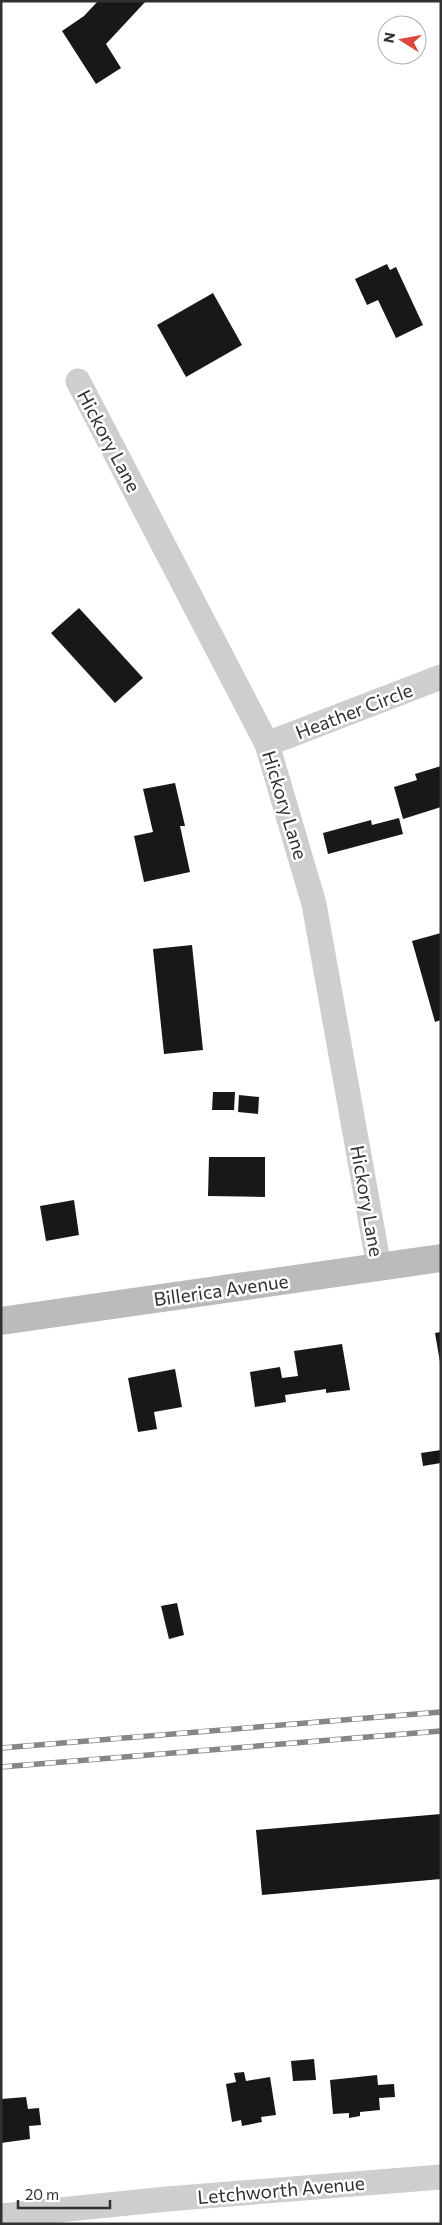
<svg xmlns="http://www.w3.org/2000/svg" width="442" height="2225" viewBox="0 0 442 2225" font-family="Commissioner,sans-serif">
<style>
.building{fill:#181818}
.lines{fill:none;stroke-linecap:round;stroke-linejoin:round}
.minor{stroke:#cecece;stroke-width:25}
.secondary{stroke:#bbb;stroke-width:28}
.rail-casing{stroke:#868686;stroke-width:5.5}
.rail{stroke:#fff;stroke-width:4;stroke-dasharray:11;stroke-linecap:butt}
.labels{text-anchor:middle;stroke-width:5;stroke-linejoin:round;paint-order:stroke}
.street-label{font-size:19px;fill:#313131;stroke:#fff}
</style>
<rect width="100%" height="100%" fill="#fff"/>
<g class="building">
<path d="M98,1H146L106,44L121,68L96,84L62,31L84,16Z"/>
<path d="M387,264L390,270L396,267L423,325L396,338L378,300L367,305L355,279Z"/>
<path d="M213,293L242,345L186,377L157,325Z"/>
<path d="M79,608L143,678L115,703L51,633Z"/>
<path d="M441,766V807L403,819L394,787L417,780L415,774Z"/>
<path d="M175,783L185,826H180L190,872L144,882L134,836L153,832L143,789Z"/>
<path d="M399,818L403,834L328,854L323,833L371,820L372,825Z"/>
<path d="M441,933V1020L435,1022L412,941Z"/>
<path d="M192,945L203,1050L164,1054L153,949Z"/>
<path d="M213,1092H235L234,1110H212Z"/>
<path d="M239,1095L259,1097L258,1114L238,1112Z"/>
<path d="M209,1157H265V1197L208,1196Z"/>
<path d="M74,1200L79,1235L46,1241L40,1206Z"/>
<path d="M441,1332V1361L440,1362L435,1333Z"/>
<path d="M342,1344L350,1390L326,1393V1389L285,1395L286,1402L255,1407L250,1372L280,1367L282,1378L298,1376L294,1351Z"/>
<path d="M175,1369L182,1407L154,1412L157,1429L138,1432L128,1378Z"/>
<path d="M441,1450V1463L423,1466L421,1453Z"/>
<path d="M177,1603L184,1635L169,1639L161,1606Z"/>
<path d="M441,1814V1879L262,1895L256,1830Z"/>
<path d="M314,2059L316,2080L293,2081L291,2061Z"/>
<path d="M244,2072L246,2081L270,2077L276,2115L261,2117L262,2122L242,2126L241,2120L232,2122L226,2084L236,2082L234,2073Z"/>
<path d="M377,2075L378,2085L394,2084L395,2097L379,2098L380,2110L360,2112V2116L349,2118V2113L333,2114L330,2080Z"/>
<path d="M26,2097L28,2109L39,2108L41,2125L29,2126L30,2139L1,2143V2099Z"/>
</g>
<g class="lines">
<g class="minor">
<path d="M78,381L267,744L314,904L379,1267"/>
<path d="M267,744L441,677"/>
<path d="M1,2216L167,2199L441,2177"/>
</g>
<path class="secondary" d="M1,1321L441,1258"/>
<defs>
<g id="rail">
<path d="M1,1748L441,1712"/>
<path d="M1,1767L441,1731"/>
</g>
</defs>
<use href="#rail" class="rail-casing"/>
<use href="#rail" class="rail"/>
</g>
<g class="labels">
<g class="street-label">
<text transform="translate(109 441) rotate(62)" y="7">Hickory Lane</text>
<text transform="translate(354 711) rotate(-21)" y="7">Heather Circle</text>
<text transform="translate(285 805) rotate(73)" y="7">Hickory Lane</text>
<text transform="translate(367 1201) rotate(80)" y="7">Hickory Lane</text>
<text transform="translate(221 1290) rotate(-8)" y="7">Billerica Avenue</text>
<text transform="translate(281 2190) rotate(-5)" y="7">Letchworth Avenue</text>
</g>
</g>
<rect width="442" height="2225" fill="none" stroke="#313131" stroke-width="5"/>
<g transform="translate(402 40) rotate(281)"><circle r="24" fill="#ffffff" stroke="#adadad"/>
<path d="M0-4L9 19L0 12L-9 19Z" fill="#df483c"/>
<text y="-8" font-size="14" font-weight="bold" text-anchor="middle" fill="#313131">N</text>
</g>
<path d="M18 2200v8h92v-8" fill="none" stroke="#313131" stroke-width="2.5"/>
<text x="25" y="2200" font-size="15" fill="#313131" stroke="#ffffff" stroke-width="4" paint-order="stroke">20 m</text>
</svg>
